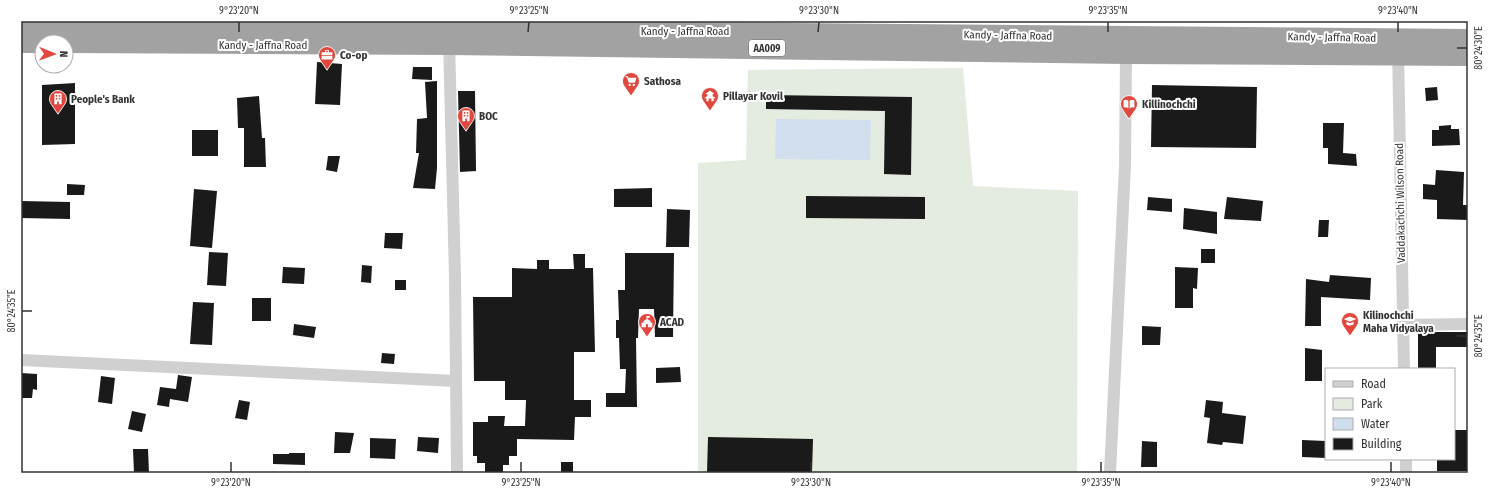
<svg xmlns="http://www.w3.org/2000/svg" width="1489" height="494" viewBox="0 0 1489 494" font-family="'Fira Sans Condensed',sans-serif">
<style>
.green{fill:#e4ebdf}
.water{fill:#d0deed}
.building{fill:#1a1a1a}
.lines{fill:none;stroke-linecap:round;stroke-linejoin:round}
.minor{stroke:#d0d0d0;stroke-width:12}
.trunk{stroke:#a2a2a2;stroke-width:20}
.ticks{fill:none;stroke:#333;stroke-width:1.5}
.labels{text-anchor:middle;stroke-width:4;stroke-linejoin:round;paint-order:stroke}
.shield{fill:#fff;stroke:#707070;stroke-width:1}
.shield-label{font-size:10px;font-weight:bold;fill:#333}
.street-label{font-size:11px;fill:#333;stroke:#fff}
.poi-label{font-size:11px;font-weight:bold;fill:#333;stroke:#fff;text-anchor:start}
.neatline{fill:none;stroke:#333;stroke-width:1.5}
.ticks-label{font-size:10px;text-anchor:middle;fill:#333}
</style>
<rect width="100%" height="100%" fill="#fff"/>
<path class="green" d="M963,68L973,186L1078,191L1077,473H698V163L746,160L748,70Z"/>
<path class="water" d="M776,119L871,120L870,160L775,159Z"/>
<g class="building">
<path d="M317,62L342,64L340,105L315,104Z"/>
<path d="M413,67H432V80L412,79Z"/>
<path d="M437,81V168L435,189L413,188L419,153H416L417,119L427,118L425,82Z"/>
<path d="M75,83V144L42,145V85Z"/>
<path d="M1152,85L1257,87L1256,148L1151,147Z"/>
<path d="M1437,87L1438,100L1426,101L1425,88Z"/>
<path d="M458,91H475L476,171L460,172Z"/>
<path d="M766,95L912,97L911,175L884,174L885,111L766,109Z"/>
<path d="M259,96L262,138H265L266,167H244V128H238L237,98Z"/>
<path d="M1323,123H1344L1343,153L1356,154L1357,166L1328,164V148H1323Z"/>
<path d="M1451,125V129H1459L1460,145L1432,146V130H1439V126Z"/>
<rect x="192" y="130" width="26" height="26"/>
<path d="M328,156H340L337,172L326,170Z"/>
<path d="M1436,170L1464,172L1463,205H1468V220L1437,219V200L1423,199V184L1435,185Z"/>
<path d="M67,184L85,185L84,195H67Z"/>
<path d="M652,188V207H614V189Z"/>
<path d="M194,189L217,191L212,248L190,246Z"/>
<path d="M806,196L925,197V219L806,218Z"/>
<path d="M1148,197L1172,199V212L1147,210Z"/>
<path d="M1227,197L1263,201L1261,221L1224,219Z"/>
<path d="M21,201L70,202V219L21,218Z"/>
<path d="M1184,208L1217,212V234L1183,229Z"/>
<path d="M667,209L690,210L689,247H666Z"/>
<path d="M1319,220H1329L1328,237H1318Z"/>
<path d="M385,233H403L402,249L384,248Z"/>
<rect x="1201" y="249" width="14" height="14"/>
<path d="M209,252L228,253L226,286L207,285Z"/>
<path d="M625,253H674L673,337H655L654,309H639L638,338H636L637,407H606V393H625L626,369H620L619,338H616V320H619L618,290H625Z"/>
<path d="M573,254H585V268H593L595,352H574V400H591V417H575L574,440L517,439V456H509V465H503V473H485V463H477V456H473V422H488V416H505L504,426H525L526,400H505V381H474L473,297H512V268L537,269V260H549V269H574Z"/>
<path d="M362,265L372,266L371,283L361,282Z"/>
<path d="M283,267L305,268L304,284L282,283Z"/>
<path d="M1175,267L1198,268L1197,289L1193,288V308H1175Z"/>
<path d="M1330,275L1371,278L1370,300L1321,297V326H1305L1306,279L1329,282Z"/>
<rect x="395" y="280" width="11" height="10"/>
<rect x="252" y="298" width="19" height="23"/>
<path d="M193,302L214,303L212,345L190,344Z"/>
<path d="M294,324L316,327L314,338L293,335Z"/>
<path d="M1142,326L1161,327L1160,345H1142Z"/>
<path d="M1418,332H1468V347H1436V369H1418Z"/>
<path d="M1305,348L1322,350V381H1305Z"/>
<path d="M382,353L395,354L394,364L381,363Z"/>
<path d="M680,367L681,382L656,383V368Z"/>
<path d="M21,373L37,374V390L33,389L32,398H21Z"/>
<path d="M178,375L192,377L188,402L170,399L169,407L157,405L160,387L176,389Z"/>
<path d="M101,376L115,378L112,404L98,402Z"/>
<path d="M239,400L250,402L247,420L235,418Z"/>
<path d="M1206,400L1223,402L1222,413L1246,416L1243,444L1223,442L1222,445L1207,443L1210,418L1204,417Z"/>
<path d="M132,411L146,414L142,432L128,429Z"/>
<path d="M1454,430H1468V471H1437V459H1454Z"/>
<path d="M335,432L354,433L350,453H334Z"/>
<path d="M418,437L439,438L438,453L417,451Z"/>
<path d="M708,437L813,439L812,473H707Z"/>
<path d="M370,438L396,439L395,459L370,458Z"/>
<path d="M1302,440L1326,441V458L1302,457Z"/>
<path d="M1142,441L1157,442V467H1141Z"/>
<path d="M133,449H148L149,473H134Z"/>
<path d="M289,453H305V465L273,464V454H289Z"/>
<rect x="561" y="462" width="12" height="11"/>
</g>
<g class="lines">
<g class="minor">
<path d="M449,40L455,277L457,473"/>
<path d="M1398,50L1404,369"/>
<path d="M1403,325L1468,324"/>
<path d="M21,360L456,381"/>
<path d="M1406,459V473"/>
<path d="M1110,473L1125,166L1126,54"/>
</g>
<g class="trunk">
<path d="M21,26L1468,39"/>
<path d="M21,43H42"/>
<path d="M66,43L449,45L1126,54L1468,56"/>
</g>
</g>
<path class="ticks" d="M239,32V22M528,32L529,22M818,32L819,22M1108,32V22M1398,32V22M1457,48H1467M22,311H32M1457,336H1467M231,472V462M521,472V462M811,472V462M1101,472V462M1391,472V462"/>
<defs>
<symbol id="office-pin" viewBox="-11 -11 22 30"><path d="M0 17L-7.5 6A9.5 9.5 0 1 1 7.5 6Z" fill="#df473f" stroke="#fff"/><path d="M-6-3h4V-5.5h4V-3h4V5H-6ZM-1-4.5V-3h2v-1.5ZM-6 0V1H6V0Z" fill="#fff"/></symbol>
<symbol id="supermarket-pin" viewBox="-11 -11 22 30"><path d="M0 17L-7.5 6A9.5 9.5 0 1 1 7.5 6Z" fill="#df473f" stroke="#fff"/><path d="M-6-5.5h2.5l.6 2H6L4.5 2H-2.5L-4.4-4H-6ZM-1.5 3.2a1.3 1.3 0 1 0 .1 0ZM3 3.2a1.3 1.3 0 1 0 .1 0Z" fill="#fff"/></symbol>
<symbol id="temple-pin" viewBox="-11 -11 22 30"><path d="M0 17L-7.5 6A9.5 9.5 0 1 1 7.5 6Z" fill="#df473f" stroke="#fff"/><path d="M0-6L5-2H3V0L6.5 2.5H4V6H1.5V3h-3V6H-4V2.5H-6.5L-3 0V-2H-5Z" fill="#fff"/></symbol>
<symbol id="building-pin" viewBox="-11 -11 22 30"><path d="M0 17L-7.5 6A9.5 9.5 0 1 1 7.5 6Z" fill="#df473f" stroke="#fff"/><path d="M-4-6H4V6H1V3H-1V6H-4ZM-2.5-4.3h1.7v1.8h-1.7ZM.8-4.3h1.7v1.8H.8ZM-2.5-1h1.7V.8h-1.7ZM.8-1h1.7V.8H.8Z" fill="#fff"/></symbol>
<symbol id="library-pin" viewBox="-11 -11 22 30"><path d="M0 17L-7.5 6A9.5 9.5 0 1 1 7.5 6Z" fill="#df473f" stroke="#fff"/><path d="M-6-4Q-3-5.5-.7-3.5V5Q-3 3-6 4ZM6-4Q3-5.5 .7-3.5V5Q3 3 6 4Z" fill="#fff"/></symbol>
<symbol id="school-pin" viewBox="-11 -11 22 30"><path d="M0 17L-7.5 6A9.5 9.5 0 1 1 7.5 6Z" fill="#df473f" stroke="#fff"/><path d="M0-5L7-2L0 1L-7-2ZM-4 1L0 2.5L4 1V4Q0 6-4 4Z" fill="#fff"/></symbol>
<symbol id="civic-pin" viewBox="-11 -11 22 30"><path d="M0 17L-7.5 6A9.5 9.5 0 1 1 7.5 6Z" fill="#df473f" stroke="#fff"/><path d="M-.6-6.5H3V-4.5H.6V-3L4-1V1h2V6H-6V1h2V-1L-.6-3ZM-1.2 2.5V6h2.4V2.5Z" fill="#fff"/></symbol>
</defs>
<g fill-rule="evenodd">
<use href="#office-pin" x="317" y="45" width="20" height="27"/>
<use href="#supermarket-pin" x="621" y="71" width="20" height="27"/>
<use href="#temple-pin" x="700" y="86" width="20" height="27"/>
<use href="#building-pin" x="48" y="89" width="20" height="27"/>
<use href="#library-pin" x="1119" y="94" width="20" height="27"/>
<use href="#building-pin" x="456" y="106" width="20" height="27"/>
<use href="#school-pin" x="1340" y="311" width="20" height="27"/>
<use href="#civic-pin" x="637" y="312" width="20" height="27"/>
</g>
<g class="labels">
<rect class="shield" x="749" y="40" width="36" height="16" rx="3"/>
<g class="shield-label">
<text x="767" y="52">AA009</text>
</g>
<g class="street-label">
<text x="685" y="35">Kandy - Jaffna Road</text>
<text transform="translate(1008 35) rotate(1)" y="4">Kandy - Jaffna Road</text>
<text transform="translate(1332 37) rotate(1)" y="4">Kandy - Jaffna Road</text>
<text x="263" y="49">Kandy - Jaffna Road</text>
<text transform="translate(1400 203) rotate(-91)" y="4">Vaddakachchi Wilson Road</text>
</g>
<g class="poi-label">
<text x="340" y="59">Co-op</text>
<text x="644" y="85">Sathosa</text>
<text x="723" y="100">Pillayar Kovil</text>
<text x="71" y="103">People's Bank</text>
<text x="1142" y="108">Killinochchi</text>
<text x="479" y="120">BOC</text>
<text x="1363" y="319">Kilinochchi<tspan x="1363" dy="13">Maha Vidyalaya</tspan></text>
<text x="660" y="326">ACAD</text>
</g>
</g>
<rect width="1489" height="494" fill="none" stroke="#ffffff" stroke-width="44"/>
<rect x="1325" y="368" width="130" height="92" fill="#ffffff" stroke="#adadad"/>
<rect x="1333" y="381" width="20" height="6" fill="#d0d0d0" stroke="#adadad"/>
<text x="1361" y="388" font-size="12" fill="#333333">Road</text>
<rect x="1333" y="398" width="20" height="12" fill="#e4ebdf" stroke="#adadad"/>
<text x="1361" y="408" font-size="12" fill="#333333">Park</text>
<rect x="1333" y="418" width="20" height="12" fill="#d0deed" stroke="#adadad"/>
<text x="1361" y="428" font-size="12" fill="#333333">Water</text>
<rect x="1333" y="438" width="20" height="12" fill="#1a1a1a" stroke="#adadad"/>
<text x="1361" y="448" font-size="12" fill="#333333">Building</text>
<g transform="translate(54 54) rotate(91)"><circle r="19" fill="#ffffff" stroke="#adadad"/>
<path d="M0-3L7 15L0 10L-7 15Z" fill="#df473f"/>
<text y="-6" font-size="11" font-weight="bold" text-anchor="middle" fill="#333333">N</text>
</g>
<rect x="22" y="22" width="1445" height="450" class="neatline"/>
<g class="ticks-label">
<text x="239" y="14">9°23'20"N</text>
<text x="529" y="14">9°23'25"N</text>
<text x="819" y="14">9°23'30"N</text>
<text x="1108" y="14">9°23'35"N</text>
<text x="1398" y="14">9°23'40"N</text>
<text transform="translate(1478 48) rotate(-90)" y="4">80°24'30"E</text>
<text transform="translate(11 311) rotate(-90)" y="4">80°24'35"E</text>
<text transform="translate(1478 336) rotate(-90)" y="4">80°24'35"E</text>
<text x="231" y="486">9°23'20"N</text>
<text x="521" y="486">9°23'25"N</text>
<text x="811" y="486">9°23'30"N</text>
<text x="1101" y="486">9°23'35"N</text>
<text x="1391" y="486">9°23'40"N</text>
</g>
</svg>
